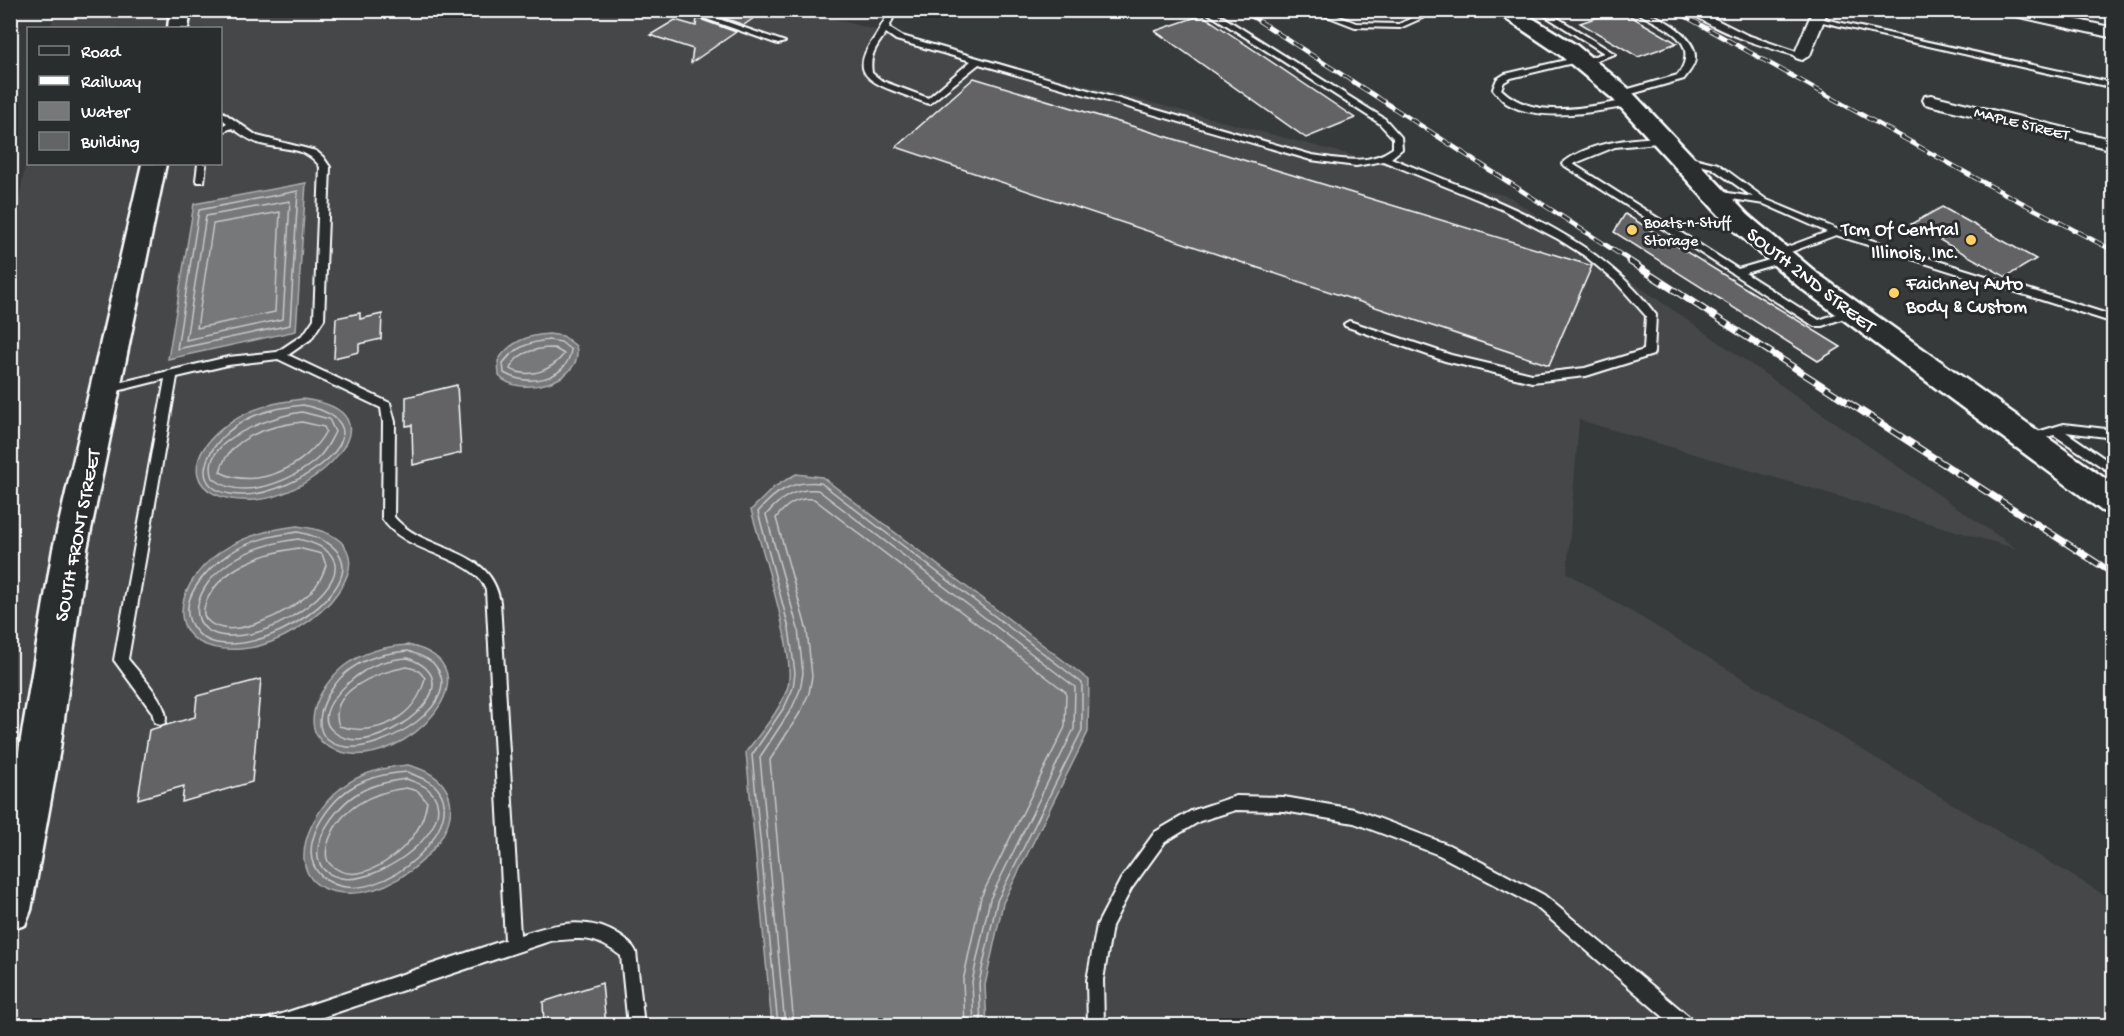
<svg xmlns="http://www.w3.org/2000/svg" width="2124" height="1036" viewBox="0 0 2124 1036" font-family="'Gochi Hand',sans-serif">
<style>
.built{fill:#444748}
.water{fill:#767879;stroke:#adaeaf;stroke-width:1.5}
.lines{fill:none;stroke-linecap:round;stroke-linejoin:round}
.shore{stroke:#c8c9c9;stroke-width:1.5}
.building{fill:#636465;stroke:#fff;stroke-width:1.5}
.lane-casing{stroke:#fff;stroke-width:4}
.street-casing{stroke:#fff;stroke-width:4}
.secondary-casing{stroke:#fff;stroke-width:5}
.lane{fill:#2a2d2e;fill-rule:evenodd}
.street{fill:#2a2d2e;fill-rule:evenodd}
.secondary{fill:#2a2d2e;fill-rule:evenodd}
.rail-far1-casing{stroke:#fff;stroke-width:4.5}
.rail-casing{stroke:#fff;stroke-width:7}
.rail-far1{stroke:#2a2d2e;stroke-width:3;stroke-dasharray:10;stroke-linecap:butt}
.rail{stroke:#2a2d2e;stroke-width:4.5;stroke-dasharray:13;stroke-linecap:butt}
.poi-dot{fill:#ffd166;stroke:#2a2d2e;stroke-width:2}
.labels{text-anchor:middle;stroke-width:6;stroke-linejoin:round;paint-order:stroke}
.far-street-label{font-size:16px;fill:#fff;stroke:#2a2d2e}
.far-poi-label{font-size:16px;fill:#fff;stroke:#2a2d2e;text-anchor:start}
.poi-label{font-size:20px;fill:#fff;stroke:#2a2d2e;text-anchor:end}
.street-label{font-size:20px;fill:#fff;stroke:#2a2d2e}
</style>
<rect width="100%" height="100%" fill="#373a3b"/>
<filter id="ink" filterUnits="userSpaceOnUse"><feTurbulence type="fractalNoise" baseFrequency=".0167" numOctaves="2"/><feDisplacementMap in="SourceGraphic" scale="12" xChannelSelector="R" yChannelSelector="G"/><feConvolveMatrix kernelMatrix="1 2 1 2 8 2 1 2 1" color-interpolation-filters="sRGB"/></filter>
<g filter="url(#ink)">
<path class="built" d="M54,11H804L1510,197L2017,549L1579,420L1567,573L2113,900V1025L11,1026L10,249L28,150V164H220V28H51Z"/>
<g class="water">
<path d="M306,183L296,331L168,359L194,204Z"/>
<path d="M549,334L563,336L576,346C586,381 520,399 499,376L498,361C509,342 529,335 549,334Z"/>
<path d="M302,399C407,411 313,497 255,500C186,504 179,455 233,421C254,407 277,402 302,399Z"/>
<path d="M796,474L822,477L1089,680L1088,732L1003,903L985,985L987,1025H772L746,752C761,732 781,710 788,686C796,653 761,547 751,510L774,487Z"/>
<path d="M297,526C412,539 313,644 241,649C163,654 169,588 220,552C244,536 270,529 297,526Z"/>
<path d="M408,645C503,666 405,771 341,752C292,738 317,688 344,666C363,652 385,646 408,645Z"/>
<path d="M408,765C505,790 416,898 345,893C278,888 305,816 341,788C360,773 384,767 408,765Z"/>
</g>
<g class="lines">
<g class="shore">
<path d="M298,191L290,325L177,349L199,210Z"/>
<path d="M290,201L283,319L186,340L206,216Z"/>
<path d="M280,212L275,312L197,328L213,224Z"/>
<path d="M549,340L561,342L571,350C567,381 527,387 504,373L503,363C515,347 530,342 549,340Z"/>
<path d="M554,348L564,354C551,371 530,379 510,369C517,351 537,348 554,348Z"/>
<path d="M303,405C401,426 294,496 242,495C181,493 206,443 242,422C260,411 282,407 303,405Z"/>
<path d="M302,412L329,419L335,432C330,442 325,452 317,459C294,480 241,503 213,478C198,439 275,416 302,412Z"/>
<path d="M302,422L324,427L326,431C307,466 257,491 220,472C228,437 270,426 302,422Z"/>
<path d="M298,532C406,556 293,645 229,644C216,644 204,641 196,631C172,604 206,569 229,554C250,540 274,535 298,532Z"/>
<path d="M298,539C387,559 294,626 250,634C184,647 184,594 229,563C249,549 274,542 298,539Z"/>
<path d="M298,548L322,554L326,565C323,575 318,585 310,593C291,611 229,645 206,619C202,614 204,608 206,602C221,567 264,553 298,548Z"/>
<path d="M408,651C415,654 427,657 433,663C470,703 382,751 347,747C299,742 325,689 348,671C365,657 387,653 408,651Z"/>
<path d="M408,658C472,682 398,738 359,740C349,740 341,738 334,732C310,714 349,680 364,671C377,662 393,659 408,658Z"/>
<path d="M407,667L418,670L425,678C417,717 376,738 339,726C326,690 379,672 407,667Z"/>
<path d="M408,772C415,776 426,779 433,784C477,821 380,912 328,881C290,858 324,805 351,788C368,777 388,773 408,772Z"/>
<path d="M407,779C413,782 423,784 428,789C467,823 379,886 341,878C293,868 330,811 355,795C370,785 389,781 407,779Z"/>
<path d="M406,788L418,791L427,802C425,813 422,823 416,832C401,855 358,889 331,865C325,860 326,850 328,843C339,808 372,792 406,788Z"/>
<path d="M778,1026L752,755L785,706L793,688L795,673L789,628L758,512C775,491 793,480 821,483L1082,683V730L997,901L979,983L981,1026"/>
<path d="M785,1026L760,757L792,708L800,690L803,673L798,629L766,515C780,498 795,488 818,490L1075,687L1074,729L990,899L972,982L974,1026"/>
<path d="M794,1026L770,760L801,711L809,693L812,676L807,631L776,518C786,505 797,497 814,499L1066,692L1065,727L981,897L963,981L965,1026"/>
</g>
</g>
<g class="building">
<path d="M701,10H765L744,25Z"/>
<path d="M1620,10L1677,43L1638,57L1580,23Z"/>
<path d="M1202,15L1355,118L1306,138L1155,31Z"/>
<path d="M697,18L736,32L691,63L693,49L650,35L675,20L696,26Z"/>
<path d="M974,78L1273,169L1592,266L1549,365L896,147Z"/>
<path d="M1942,207L2036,259L2006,277L1911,224Z"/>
<path d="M1625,214L1841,347L1818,361L1614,232Z"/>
<path d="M360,313V319L382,314L381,339L359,344V352L334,358L336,318Z"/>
<path d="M457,385L461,453L413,465L412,425L406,426V397Z"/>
<path d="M261,679L252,782L182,802L184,786L138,799L149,730L195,717L197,696Z"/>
<path d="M602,983L606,1026H544L543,1002Z"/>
</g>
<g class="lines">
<defs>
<g id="lane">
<path d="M681,10H693L785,42L778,44Z"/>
<path d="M893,10H901L893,18L889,28L902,36L1312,155C1341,159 1368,166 1393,148V138L1379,123L1203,10H1212L1385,119L1401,137L1402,149L1391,158C1485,197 1593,229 1656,315L1654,352L1653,355L1586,376L1532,382L1445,361L1345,326L1344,324L1349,321L1451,355L1532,374L1585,368L1644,350L1646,316L1615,281L1585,256L1558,239L1501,209L1383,161L1356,166L1311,160L979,64L929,104C917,100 905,95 894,91C861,79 853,67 875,37C881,28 884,18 893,10ZM886,33L896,40L971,61L928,98L882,81L872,73C869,55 876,47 886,33Z"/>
<path d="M1311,10H1323L1356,23L1399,24L1429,10H1440L1400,28L1355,27Z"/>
<path d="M1536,10H1545L1615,54L1584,64H1581V61L1511,78L1504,82L1501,89C1535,122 1588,106 1630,100L1634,103L1633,105C1598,112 1537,123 1506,103C1501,99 1497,94 1493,89L1497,79L1505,74L1579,57L1582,60L1604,53Z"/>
<path d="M1633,10C1653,10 1696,34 1695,58C1695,66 1688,73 1684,79L1621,97L1618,96V92L1678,75C1704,37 1657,26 1633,10Z"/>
<path d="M1687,10H1697L1747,35L1806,55L1802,57C1764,47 1719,34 1687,10Z"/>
<path d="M1815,17L2114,83V88L1818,21H1815Z"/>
<path d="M220,110L257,136L316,151L323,157L330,167L324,319L311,339L288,355L390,403L395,422L394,517C427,555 490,544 500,602L520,935C553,924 588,915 620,936C626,940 633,945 636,952L644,1026H628L621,956C594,935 582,938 550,941L296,1026H262L264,1020L270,1018L505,940L486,590C474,554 405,556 382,518L383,422L381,408L278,359L228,365L177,377L128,659C138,672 172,707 165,723L160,725L155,723L152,712L114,660L165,379L105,394L100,390L105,386L228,357L277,352L304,334L314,319L320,167C307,146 282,150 261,144C250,141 241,134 232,128L220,133V127L227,123L220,117Z"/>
<path d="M1665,137L1668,138V142L1615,147L1573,164L1738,269L1783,256L1786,257V261L1745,273L1819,320L1851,309L1856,312L1855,314L1822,326H1814L1562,164C1587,142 1632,138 1665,137Z"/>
<path d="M1682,155L1718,164L1767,200L1839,230L2114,316V323L1836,235L1780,256H1774V252L1827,232L1764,204L1713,196V192L1716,191L1753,197L1712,168L1679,160L1678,158Z"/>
<path d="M198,164H206L204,182H198L196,180Z"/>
<path d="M2064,424L2114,430V438L2066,432L2114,465V475L2054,435L2028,443L2022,439L2024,436Z"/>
<path d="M31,748L36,750L38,754L36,758L10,770V757Z"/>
<path d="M1236,796L1284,797L1354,809L1449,845L1544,895L1693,1020L1695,1026H1674L1534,905L1439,855L1354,823L1284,811L1236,810L1200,821L1165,842L1131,889L1112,926L1103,980L1104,1026H1088L1087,980L1097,925L1121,879L1155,832L1191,811Z"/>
</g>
<g id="street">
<path d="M1813,10H1828L1810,55L1802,60L1796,58L1794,55Z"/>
<path d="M2004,10H2034L2114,28V38L2011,15Z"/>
<path d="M1931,95L2114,140V150L1925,104L1923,100L1925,96Z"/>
</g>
<g id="secondary">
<path d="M170,10H191L188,28H168Z"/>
<path d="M1493,10H1519L1576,45L1629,89L1748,215L1818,274L2114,485V514L2102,511L1798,286L1730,227L1613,99L1560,55Z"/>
<path d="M142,164H166L87,549L60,749L31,910L25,925L10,930V804L53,549Z"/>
</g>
</defs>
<use href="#lane" class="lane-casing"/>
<use href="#street" class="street-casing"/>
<use href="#secondary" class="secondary-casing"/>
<use href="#lane" class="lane"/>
<use href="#street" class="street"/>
<use href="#secondary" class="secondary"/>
<defs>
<g id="rail-far1">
<path d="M1242,10L1632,262"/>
<path d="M1674,10L1979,180L2114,251"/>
</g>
<path id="rail" d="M1629,261L2114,574"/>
</defs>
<use href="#rail-far1" class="rail-far1-casing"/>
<use href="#rail" class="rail-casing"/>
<use href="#rail-far1" class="rail-far1"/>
<use href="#rail" class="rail"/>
</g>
</g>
<g class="poi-dot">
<circle cx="1632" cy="230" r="6"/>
<circle cx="1971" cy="240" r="6"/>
<circle cx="1894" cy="293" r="6"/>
</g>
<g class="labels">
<g class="far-street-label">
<text transform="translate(2022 122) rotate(14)" y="6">MAPLE STREET</text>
</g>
<g class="far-poi-label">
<text x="1644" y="227">Boats-n-Stuff<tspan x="1644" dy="18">Storage</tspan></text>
</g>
<g class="poi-label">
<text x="1959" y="235">Tcm Of Central<tspan x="1959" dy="23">Illinois, Inc.</tspan></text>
<text x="1906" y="289" text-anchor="start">Faichney Auto<tspan x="1906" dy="23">Body &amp; Custom</tspan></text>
</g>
<g class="street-label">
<text transform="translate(1812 279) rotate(38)" y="7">SOUTH 2ND STREET</text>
<text transform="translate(76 535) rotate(-79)" y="7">SOUTH FRONT STREET</text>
</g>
</g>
<rect width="2124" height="1036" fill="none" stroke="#2a2d2e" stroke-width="36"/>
<rect x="18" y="18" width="2088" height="1000" fill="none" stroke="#fff" stroke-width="2" filter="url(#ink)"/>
<rect x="27" y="27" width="195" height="138" fill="#2a2d2e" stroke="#7f8182" stroke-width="1.5"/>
<rect x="39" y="46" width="30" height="9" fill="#2a2d2e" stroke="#7f8182" stroke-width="1.5"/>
<text x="81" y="57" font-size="18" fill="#ffffff">Road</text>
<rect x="39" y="76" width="30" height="9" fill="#ffffff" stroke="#7f8182" stroke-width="1.5"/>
<text x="81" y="87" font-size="18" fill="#ffffff">Railway</text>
<rect x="39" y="102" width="30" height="18" fill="#767879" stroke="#7f8182" stroke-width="1.5"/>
<text x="81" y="117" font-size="18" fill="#ffffff">Water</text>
<rect x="39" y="132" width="30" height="18" fill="#636465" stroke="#7f8182" stroke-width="1.5"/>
<text x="81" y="147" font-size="18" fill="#ffffff">Building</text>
</svg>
